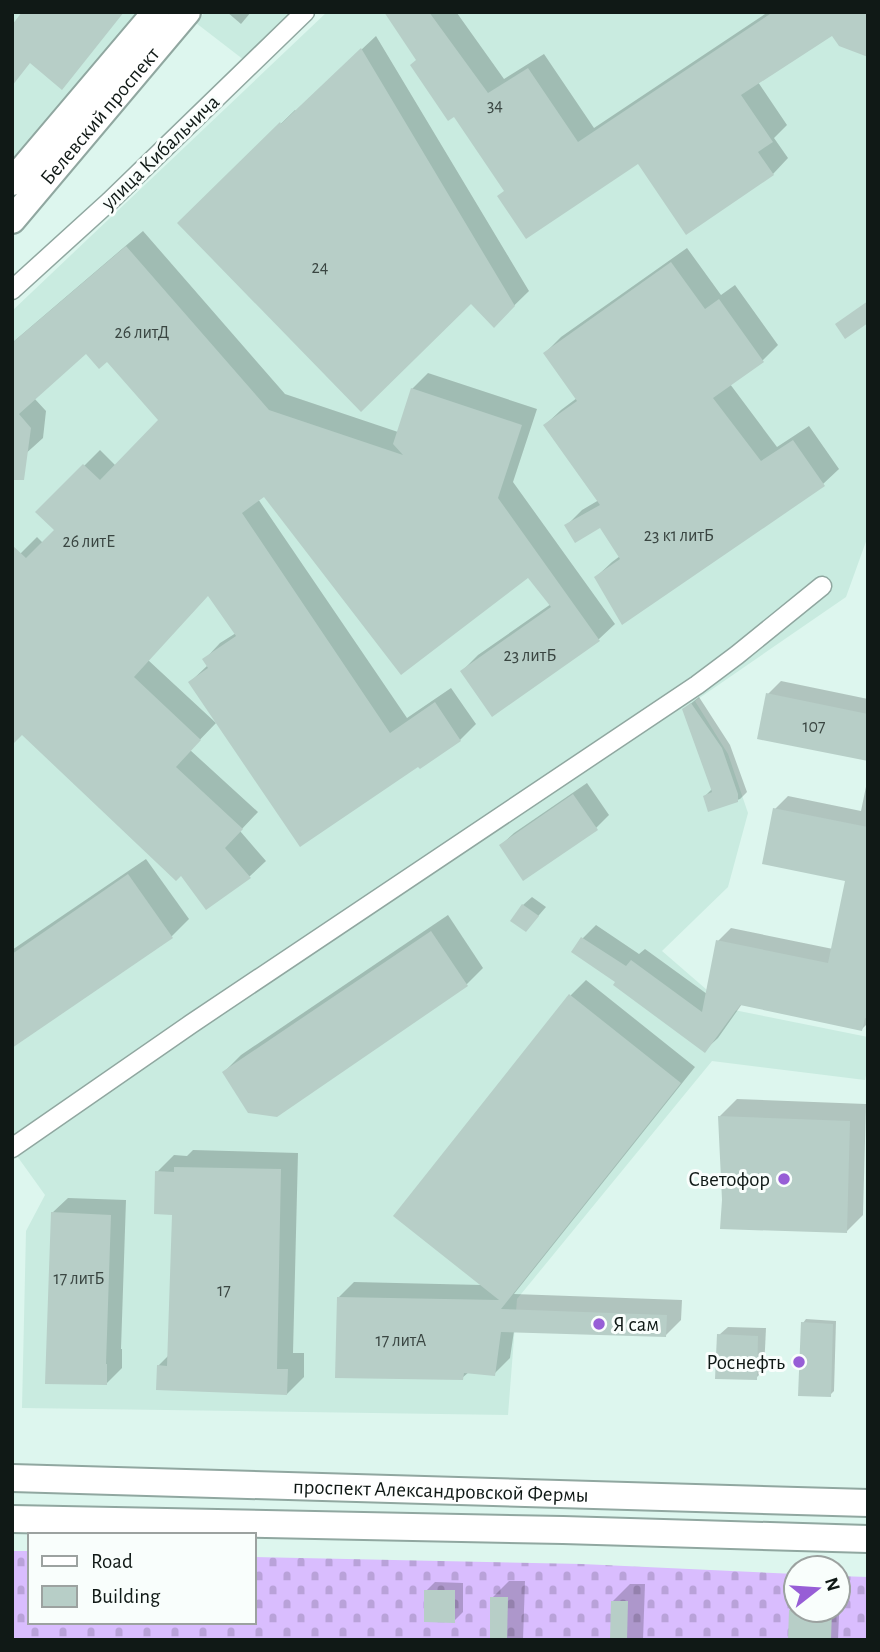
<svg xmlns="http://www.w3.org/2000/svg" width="880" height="1652" viewBox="0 0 880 1652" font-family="'Alegreya Sans',sans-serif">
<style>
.built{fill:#c9ebe0}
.cemetery{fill:url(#cemetery-stones)}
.shadow{fill:#0003}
.building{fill:#b7cec7}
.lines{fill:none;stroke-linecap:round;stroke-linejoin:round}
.street-casing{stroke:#90a7a0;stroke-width:21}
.secondary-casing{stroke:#90a7a0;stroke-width:30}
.street{stroke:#fff;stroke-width:18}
.secondary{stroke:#fff;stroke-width:26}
.poi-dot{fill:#975ed6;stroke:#f9fefc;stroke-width:2.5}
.labels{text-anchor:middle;stroke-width:6;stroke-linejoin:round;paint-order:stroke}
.number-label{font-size:18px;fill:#3a4642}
.street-label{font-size:21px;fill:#101916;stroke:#f9fefc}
.poi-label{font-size:21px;fill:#101916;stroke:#f9fefc;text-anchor:end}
</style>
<defs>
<pattern id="cemetery-stones" width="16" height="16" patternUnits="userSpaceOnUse" patternTransform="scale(1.75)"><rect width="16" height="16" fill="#d9bdfe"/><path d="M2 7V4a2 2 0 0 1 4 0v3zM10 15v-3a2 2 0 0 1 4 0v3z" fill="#b9a2d9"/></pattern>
</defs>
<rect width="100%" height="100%" fill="#ddf6ee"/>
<g class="built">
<path d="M12,12H140L12,169Z"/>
<path d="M205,12H292L244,60L196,23Z"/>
<path d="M327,12H868V536L846,597L695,701L728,754L748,813L728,887L662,951L729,1009L868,1037V1067L865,1080L712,1061L517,1299L508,1415L22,1408L26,1231L45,1195L12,1149V311Z"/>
</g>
<path class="cemetery" d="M12,1551H30V1622H254V1557L582,1564L796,1574V1610H838V1576L868,1577V1640H12Z"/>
<g class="shadow">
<path d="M227,12H251L241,24Z"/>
<path d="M386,12H458L457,13L504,79L544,54L594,128L768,12H868L758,82L787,125L774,138L788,158L773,174L639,161L505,190Z"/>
<path d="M376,36L529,291L494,325L471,302L179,223L295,110L296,111Z"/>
<path d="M143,231L285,394L398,432L412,389L428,373L537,409L513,482L615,624L599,639L462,671L478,655L551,604L528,576L264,494L258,499L407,718L451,688L476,724L460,740L420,767L190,682L208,665L205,659L220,643L236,633L209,594L148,660L216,723L190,750L258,812L240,831L266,861L250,876L207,908L181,873L22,733L12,562L37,537L43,543L56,530L38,512L100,450L116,466L160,420L108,359L86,352L34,398L46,411L43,438L12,466V343Z"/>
<path d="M687,248L721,295L735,285L778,345L763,360L730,384L777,447L809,426L839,469L823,484L596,577L612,562L620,556L601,526L567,525L582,510L599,500L545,425L561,410L577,398L545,353L561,337Z"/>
<path d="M781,681L868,699V760L768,694Z"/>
<path d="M699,697L730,745L747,792L740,799L710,810L705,796L713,788L684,709Z"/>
<path d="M868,777V1023L862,1029L742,1004L718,1038L705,1050L618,981L574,951L583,938L596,925L639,954L645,949L707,994L718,941L731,928L833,949L847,880L775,809L788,796L861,811Z"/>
<path d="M587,783L609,815L596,828L501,845L514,833Z"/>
<path d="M146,859L189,919L172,936L12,1046V950Z"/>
<path d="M532,897L546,907L526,930L523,905Z"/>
<path d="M448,915L483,968L467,984L224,1072L241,1055Z"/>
<path d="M586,980L695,1067L514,1294L682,1300L681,1320L665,1336L514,1331L510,1358L494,1374L469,1372L462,1378L338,1298L354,1282L482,1285L571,995Z"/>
<path d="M737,1099L866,1104L863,1215L846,1232L723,1200L720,1116Z"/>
<path d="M193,1150L298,1153L293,1353H304V1377L287,1394L158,1366L169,1355L174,1213L157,1172L174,1155L187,1156Z"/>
<path d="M68,1198L126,1200L121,1349H122V1368L106,1384L52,1213Z"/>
<path d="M806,1319L836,1321L834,1391L830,1395L803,1323Z"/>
<path d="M728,1327L766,1328L764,1370L756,1378L719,1335Z"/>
<path d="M509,1581H525L523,1640H491L492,1598Z"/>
<path d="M435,1582L463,1583V1612L454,1621L426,1591Z"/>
<path d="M630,1584H645L643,1640H611L613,1601Z"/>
<path d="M838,1591H840L838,1640H789L791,1599L796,1593V1610H838Z"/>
</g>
<g class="building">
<path d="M22,12H124L62,90L30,63L12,86V25Z"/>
<path d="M384,12H429L488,93L528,68L578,142L773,12H868V57L839,46L832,36L741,95L773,142L758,152L774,175L686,235L638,164L526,239L497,196L504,191L454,117L448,121L410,65L416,60Z"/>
<path d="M361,48L515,306L494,328L471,304L361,412L177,223L280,122L281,124Z"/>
<path d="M126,246L269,410L403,455L393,444L411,388L522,425L498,498L600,641L492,717L460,671L551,607L528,578L401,675L264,497L242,513L390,733L435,702L461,741L420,769L418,767L300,847L188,682L208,668L202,659L236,636L208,596L134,677L201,740L176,767L243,829L225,848L251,878L206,910L181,876L176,881L22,735L12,745V545L26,558L54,530L35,512L83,464L100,480L158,420L107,362L99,369L86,354L19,414L31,428L24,480H12V343Z"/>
<path d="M671,262L705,309L719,299L764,362L713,398L761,461L793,440L825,486L622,625L594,577L620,559L600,528L575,543L564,525L600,505L543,425L577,401L543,353Z"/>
<path d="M868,301V323L845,339L835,324Z"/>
<path d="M766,693L868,714V761L757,739Z"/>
<path d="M691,703L722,748L738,794V802L708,812L703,796L712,792L682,709Z"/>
<path d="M573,794L598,830L523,881L499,845Z"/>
<path d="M773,808L868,827V1019L865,1018L862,1031L740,1005L705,1053L613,985L615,982L571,952L581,937L626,966L631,960L702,1012L716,940L828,963L845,881L762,864Z"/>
<path d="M128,874L173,938L12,1048V954Z"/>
<path d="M522,904L539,916L526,932L510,921Z"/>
<path d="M431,931L468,986L277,1117L248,1113L222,1072Z"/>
<path d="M569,994L681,1083L501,1309L667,1315L666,1337L501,1332L495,1376L464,1373L463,1380L335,1378L337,1297L499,1300L393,1216Z"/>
<path d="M718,1116L850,1121L847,1233L720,1229L722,1200Z"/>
<path d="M174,1167L281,1169L277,1369H288L287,1395L156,1390L157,1365L167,1366L172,1215L154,1214L155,1171L174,1172Z"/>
<path d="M51,1212L111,1215L106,1364H107V1385L45,1384Z"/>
<path d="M801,1322L833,1324L831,1397L798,1396Z"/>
<path d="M717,1334L758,1336L757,1380L715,1379Z"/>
<path d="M424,1590H455V1623L424,1622Z"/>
<path d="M490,1597H508L507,1640H490Z"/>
<path d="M611,1601H628L627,1640H610Z"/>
<path d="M789,1610H832L831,1640H788Z"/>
</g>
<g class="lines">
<defs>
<g id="street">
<path d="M12,290L110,201L305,12"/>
<path d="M12,1148L191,1024L697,685L737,655L822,586"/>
</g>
<g id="secondary">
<path d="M12,182L156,12"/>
<path id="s1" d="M12,220L187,12"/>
<path id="s2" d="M12,1478L868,1503"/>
<path d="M12,1519L563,1530L868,1539"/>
</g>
</defs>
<use href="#street" class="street-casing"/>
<use href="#secondary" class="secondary-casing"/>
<use href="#street" class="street"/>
<use href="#secondary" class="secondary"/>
</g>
<g class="poi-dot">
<circle cx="784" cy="1179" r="7"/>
<circle cx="599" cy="1324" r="7"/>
<circle cx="799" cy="1362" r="7"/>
</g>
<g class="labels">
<g class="number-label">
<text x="495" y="111">34</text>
<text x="320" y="273">24</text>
<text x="142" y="338">26 литД</text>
<text x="679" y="541">23 к1 литБ</text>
<text x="89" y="547">26 литЕ</text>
<text x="530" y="661">23 литБ</text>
<text x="814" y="732">107</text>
<text x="79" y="1284">17 литБ</text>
<text x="224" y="1296">17</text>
<text x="401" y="1346">17 литА</text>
</g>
<g class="street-label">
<text dy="7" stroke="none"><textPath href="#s1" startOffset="136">Белевский проспект</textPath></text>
<text transform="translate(160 152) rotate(-44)" y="7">улица Кибальчича</text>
<text dy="7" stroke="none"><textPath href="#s2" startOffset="429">проспект Александровской Фермы</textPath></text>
</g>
<g class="poi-label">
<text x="770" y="1186">Светофор</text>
<text x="613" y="1331" text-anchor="start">Я сам</text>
<text x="785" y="1369">Роснефть</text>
</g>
</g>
<rect width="880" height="1652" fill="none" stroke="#101916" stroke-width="28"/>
<rect x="28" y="1533" width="228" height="91" fill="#f9fefc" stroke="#9ca2a0" stroke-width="2"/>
<rect x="42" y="1556" width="35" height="10" fill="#ffffff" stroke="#9ca2a0" stroke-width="2"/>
<text x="91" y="1568" font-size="21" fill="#101916">Road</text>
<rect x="42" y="1586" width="35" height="21" fill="#b7cec7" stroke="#9ca2a0" stroke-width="2"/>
<text x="91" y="1603" font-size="21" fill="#101916">Building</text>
<g transform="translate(817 1589) rotate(73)"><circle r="33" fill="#f9fefc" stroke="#9ca2a0" stroke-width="2"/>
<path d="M0-5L12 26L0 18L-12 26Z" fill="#975ed6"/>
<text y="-10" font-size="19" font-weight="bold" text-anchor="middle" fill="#101916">N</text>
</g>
</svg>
